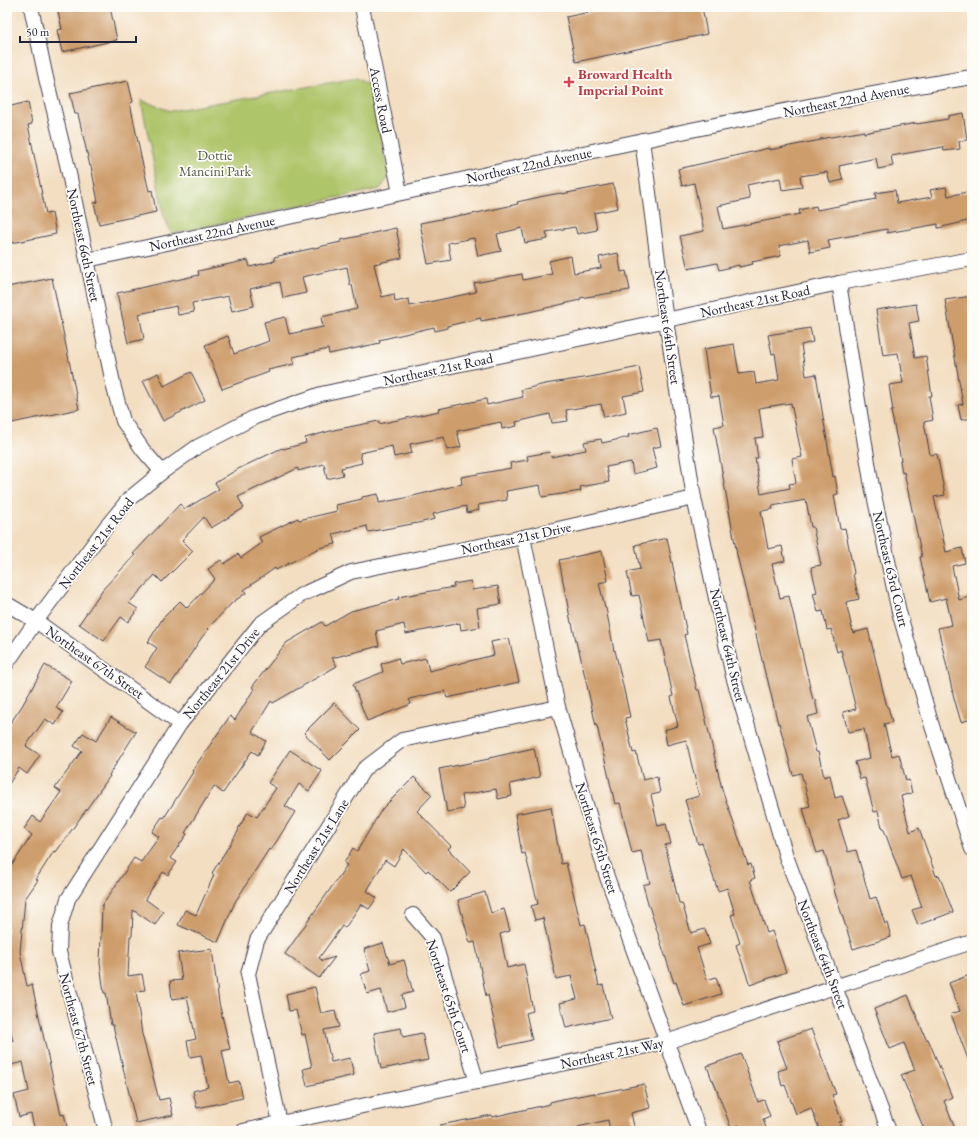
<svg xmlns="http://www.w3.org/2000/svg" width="979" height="1138" viewBox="0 0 979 1138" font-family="'EB Garamond',serif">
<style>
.green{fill:#afc56a;stroke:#687452}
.building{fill:#ce9d6c;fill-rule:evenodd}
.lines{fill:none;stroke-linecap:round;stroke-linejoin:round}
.street-casing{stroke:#413e4f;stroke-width:16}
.street{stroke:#fff;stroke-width:14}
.health-dot{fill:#e0444e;stroke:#fdfcf7;stroke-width:1.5}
.labels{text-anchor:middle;stroke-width:3.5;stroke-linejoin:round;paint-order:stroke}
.health-label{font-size:14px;font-weight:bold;fill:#be3a42;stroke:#fdfcf7;text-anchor:start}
.street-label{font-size:14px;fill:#22223b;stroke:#fdfcf7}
.park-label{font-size:14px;fill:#535b4b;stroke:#fdfcf7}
</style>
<rect width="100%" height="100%" fill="#fdfcf7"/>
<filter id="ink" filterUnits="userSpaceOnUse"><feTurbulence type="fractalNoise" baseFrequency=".025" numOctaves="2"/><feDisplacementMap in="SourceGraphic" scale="8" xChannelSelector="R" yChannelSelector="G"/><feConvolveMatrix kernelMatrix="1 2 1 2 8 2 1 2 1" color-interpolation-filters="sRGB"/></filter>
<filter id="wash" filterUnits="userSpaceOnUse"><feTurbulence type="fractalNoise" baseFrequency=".012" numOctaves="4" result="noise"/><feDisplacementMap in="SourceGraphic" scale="16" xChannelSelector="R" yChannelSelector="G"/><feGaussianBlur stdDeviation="0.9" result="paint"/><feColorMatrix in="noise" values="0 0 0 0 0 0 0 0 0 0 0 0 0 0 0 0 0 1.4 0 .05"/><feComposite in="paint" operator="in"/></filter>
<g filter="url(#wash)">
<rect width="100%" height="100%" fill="#f3dec1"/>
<path class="green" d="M357,78L369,86L389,177L380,189L311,203L172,234L164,216L141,100L170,111Z"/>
<g id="blocks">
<g class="building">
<path d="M57,7H110L117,40L62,52L57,30L62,29Z"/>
<path d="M614,7H702L707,34L576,62L566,17Z"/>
<path d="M128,81L133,102L130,103L141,157L149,191L152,190L156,212L99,224L94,203L98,202L91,166H90L78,114H75L70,93Z"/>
<path d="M28,102L32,124L28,125L46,214L52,213L56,234L7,244V107Z"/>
<path d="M963,113L967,140L959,141L960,149L944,151L943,147L891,156L893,166L878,169L876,158L839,166L843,180L830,183L827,172L800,176L802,187L782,190L780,178L747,185L750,199L718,206L723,229L800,214L799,210L816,206L817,210L876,199L875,193L895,190L897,203L932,197L930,190L946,187L948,196L972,191V220L938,228V224L887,233V229L828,240L830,248L810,252L808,240L779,246L781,256L752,262L753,264L739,267V265L719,270L717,263L688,269L680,236L704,231L694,183L682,186L678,169L769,148V150L821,140L820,139L864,131V133L916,123L917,124L948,119V116Z"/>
<path d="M613,184L618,208L594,213L597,230L577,234L575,227L546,232L548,239L525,243L522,228L497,234L501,251L478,256L474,238L448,243L451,260L428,264L420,223L462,215L463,216L518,204L517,202L544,196L561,193L562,194Z"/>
<path d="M396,228L402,258L374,264L382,297L394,294L395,302L409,299L410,306L476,292L474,283L522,274L523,280L552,274L549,261L571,256L574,273L601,268L599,257L618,253L621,272L626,271L630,290L580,298V300L529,312L481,321V318L447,326V328L435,331L434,327L379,340L380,343L329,354L328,349L293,357L294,364L268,370L269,372L222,389L205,345L228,336L234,354L269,341L264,322L285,317L289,334L323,327L321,317L357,309L352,285H350L347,267L302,277L306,293L283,298L280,282L250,289L254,306L232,311L228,296L192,303L194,312L178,315L176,306L139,314L144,339L128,343L117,293L199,275L198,271L248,260L250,267L275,261L274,257L341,242V240Z"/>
<path d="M52,278L79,409L7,424V331L10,330L7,317V287Z"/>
<path d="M972,296V418L961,420L958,405L963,404L945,300Z"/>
<path d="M916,304L919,321L909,323L915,358L926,356L932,396H929L933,420L924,422L930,455L937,454L945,495L934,497L946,552L962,548L965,563L952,566L959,600L969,597L972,608V719L961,722L954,698L938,628L952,625L946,598L930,602L920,557H922L904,472L902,473L900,461L901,460L891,411H893L889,385L903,383L898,353L883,355L876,310Z"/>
<path d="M810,328L813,342L801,345L806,376L816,374L833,477L835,476L838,494L834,495L840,529L845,528L854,573L853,574L859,599L846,602L853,633L868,629L887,707H888L892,722L884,724L892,756L899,754L906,781L909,780L912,793L901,796L910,832L919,828L936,876L939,875L953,912L918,925L912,910L922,907L911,876L902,879L883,827H882L878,811L874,812L865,778L860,779L855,762L870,758L864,729L848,732L843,712L856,709L848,677L841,650L837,652L831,629L827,630L823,611L818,612L813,593L817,592L811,567L821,565L813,527H811L806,500L772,506L773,509L761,511L768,549L782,546L785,561L772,564L780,598L789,596L813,700L815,699L818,714L807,717L816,752H818L824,777L830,775L835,798L842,796L849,816L838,820L848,852L856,850L870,899L876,897L885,924L887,923L891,937L853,949L834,890L835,889L824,851L817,853L807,823L803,808L810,806L801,773L793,775L779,723L778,724L767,677H766L737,555L714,427L724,425L719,396L711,397L704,349L734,344L739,374L754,372L756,384L779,380L775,353L772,354L768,335ZM791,403L802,457L792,459L796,483L789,484L790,488L761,494L755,458H758L755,438L763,437L759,408Z"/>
<path d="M639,367L644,392L623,396L626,412L604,417L601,404L566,410L568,421L552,423L550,414L516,422L517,426L502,429L501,422L457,431L461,447L447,450L444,437L410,444L412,453L394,457L392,446L360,453L362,463L341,468L343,475L327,479L324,464L298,471V468L238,497L244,508L211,528L204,517L182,540L193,551L162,582L155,575L129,603L138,609L128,622L121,617L104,641L79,624L103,589L135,555L133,554L180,504L185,509L219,489L215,483L238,469L282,448L283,449L306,443L305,438L334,430L379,421V424L439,411L438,409L486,399L487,405L523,397L521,390L545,384L590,377Z"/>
<path d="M191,372L205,400L163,421L143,381L158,373L164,386Z"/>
<path d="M657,428L661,446L652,448L657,468L633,474L631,462L606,467L609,482L580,487L581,491L542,497L540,485L506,491L507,500L478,505L479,510L467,513L466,506L433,514L435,519L418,523L368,532L367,526L333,534L336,544L319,548L276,570L275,568L244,590L246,593L233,602L208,628L209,629L202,637L171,684L145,667L157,648L148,642L163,618L180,601L187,608L215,579L208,569L221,560L224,564L238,554L241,558L262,543L259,537L298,518L299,520L337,511L336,505L362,499V497L378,494L379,503L405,498L462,484L461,477L511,468L510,463L528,460L527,456L550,452L551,457L586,450L584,442L601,439L602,443L629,437L628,435Z"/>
<path d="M667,538L687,634L684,635L697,690H699L722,789L748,865L751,864L755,878L750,880L767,933L772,931L786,972L750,985L736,945L740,943L731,915L735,914L727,888L718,891L702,843L698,844L685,800L699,796L686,740L667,745L664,730L678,726L671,697L673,696L661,640L649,642L639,595L632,596L627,572L640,569L635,545Z"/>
<path d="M602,551L608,581L599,583L605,608H606L614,651L615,650L630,717L625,718L633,753L636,752L643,780L657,777L660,793L651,795L658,826L666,824L671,844L665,845L679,903H682L691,933L705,929L710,944L697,948L707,980L716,977L721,994L684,1006L676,982L674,983L648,903L643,885L650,883L641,851L632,853L620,803L615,804L597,726H596L579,650H578L572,623H571L559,560Z"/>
<path d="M471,581L472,590L498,586L501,604L477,608L480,627L461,630L460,623L406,634L404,624L376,631L379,646L332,658L337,666L273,703L271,701L252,732L266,741L258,755L252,751L223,793L214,786L185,833L187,834L170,858L177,862L168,875L163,872L145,899L163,912L155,925L133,910L132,936H130L128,976L142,974L145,990L136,991L142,1034L159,1100L169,1098L173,1115L136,1123L113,1025H111L106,993H104L100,963L102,906L134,858L141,862L159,837L152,832L162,817L164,818L193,772L192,771L230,716L235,720L254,689L252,687L286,643L322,622L325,626L351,611L399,599L398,597L454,587L453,584Z"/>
<path d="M509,638L519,682L447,698L445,691L409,699L411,704L367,721L353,684L383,672L381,664L398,658L400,664L426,658L429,671L494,655L491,642Z"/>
<path d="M45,665L72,681L56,708L63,712L55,725L45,719L26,746L40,755L27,774L19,768L7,787V728L22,706Z"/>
<path d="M334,703L360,730L330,760L304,733Z"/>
<path d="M111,717L136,732L109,775L110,776L56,852L54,851L36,879L38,880L25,899L20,952L27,986L32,985L61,1115L64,1114L68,1131H35L31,1114L19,1117L14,1095L29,1091L23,1062L7,1066V1042L13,1041L7,1015V862L12,865L32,835L24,829L33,816L40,822L61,792L55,788L82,751L74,746L83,733L96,741Z"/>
<path d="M534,748L540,777L510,784L512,796L498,799L496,789L462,795L464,809L447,812L439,769L489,759V758Z"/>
<path d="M290,750L322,771L309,791L299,784L285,806L295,812L271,850L269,849L235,902L218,942L178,925L185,910L196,915L214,875L212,873L239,830L238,829L248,812L257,817L276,788L268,783Z"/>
<path d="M414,777L432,795L417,811L451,846L448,849L470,872L450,892L428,870L426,872L404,849L394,866L385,860L367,891L377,898L369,909L361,904L345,928L342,926L319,958L322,960V961L335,957L319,978L285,954L347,865L344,863L353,848L357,851L382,809Z"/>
<path d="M551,807L561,864L566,863L581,925L585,924L599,986L603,985L611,1018L566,1028L560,1003L577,999L571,976L556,979L543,918L535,920L531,906L538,904L525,853L522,854L515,814Z"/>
<path d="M485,892L491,913L504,909L510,931L500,934L507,968L524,964L533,1011L526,1013L532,1040L500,1047L488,995L486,996L475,942L470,943L458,900Z"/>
<path d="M383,943L390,964L404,960L413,992L402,995L405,1007L387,1012L381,990L367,994L361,974L370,971L364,949Z"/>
<path d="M212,949L219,1003L230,1049L222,1051L229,1083L239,1081L243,1098L197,1108L193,1091L208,1087L201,1055L190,1057L187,1041L196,1039L187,997L172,999L170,981L182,980L178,953Z"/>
<path d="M972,974V1066L971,1067L951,1014L960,1011L949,983Z"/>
<path d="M315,987L321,1014L335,1011L339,1027L324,1030L331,1062L350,1058L354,1075L307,1086L303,1069L312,1067L305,1034L302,1035L296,1010L289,1011L286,994Z"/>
<path d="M908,995L926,1039H928L952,1097L944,1101L956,1131H925L901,1075L915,1070L904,1043L890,1049L874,1009Z"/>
<path d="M401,1028L403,1037L422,1033L428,1060L381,1069L374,1033Z"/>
<path d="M811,1029L836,1094L832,1095L842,1122H839L842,1131H820L811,1108L796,1114L785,1085L782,1086L778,1071L787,1068L777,1041Z"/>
<path d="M741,1054L758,1102L764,1100L770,1116L763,1119L767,1131H741L739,1125L731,1128L713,1080H712L707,1066Z"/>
<path d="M644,1084L650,1108L631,1113L635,1131H610L608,1120L578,1127L579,1131H441L440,1125L492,1115V1117L550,1104V1102L562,1099L595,1093V1094Z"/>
</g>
</g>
</g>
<g filter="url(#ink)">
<use href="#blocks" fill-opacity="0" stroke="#413e4f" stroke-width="1"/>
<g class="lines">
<defs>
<g id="street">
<path d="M31,7L46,78L67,164L114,388L123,421L143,450L162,472"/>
<path d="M362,7L400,193"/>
<path d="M642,140L666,321L694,498L733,676L786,856L889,1131"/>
<path d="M87,260C192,237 298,216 402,193C592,151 781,108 972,77"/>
<path d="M839,283L871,481L899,612L932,726L972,849"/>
<path d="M523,537L558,707L607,877L699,1131"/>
<path d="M7,604L36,621L180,724"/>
<path d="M7,663L36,621L106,527L129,499L162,472L197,447L255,417L321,394L839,283L972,259"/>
<path d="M413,915L433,938L477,1082"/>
<path d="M280,1123L248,974L257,940L364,769L402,740L558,707"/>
<path d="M106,1131L59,952L60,926L68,899L180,724L260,624L301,595L351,572L523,537L694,498"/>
<path d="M243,1131L666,1042L972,942"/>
</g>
</defs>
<use href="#street" class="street-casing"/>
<use href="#street" class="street"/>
</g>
</g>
<path class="health-dot" d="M567 76h4v4h4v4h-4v4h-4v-4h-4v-4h4z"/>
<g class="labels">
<g class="health-label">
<text x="578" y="79">Broward Health<tspan x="578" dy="16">Imperial Point</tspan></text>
</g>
<g class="street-label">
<text transform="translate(381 100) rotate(79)" y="5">Access Road</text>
<text transform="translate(846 100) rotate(-11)" y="5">Northeast 22nd Avenue</text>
<text transform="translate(529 165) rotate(-12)" y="5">Northeast 22nd Avenue</text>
<text transform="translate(212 233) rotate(-12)" y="5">Northeast 22nd Avenue</text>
<text transform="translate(84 245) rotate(78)" y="5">Northeast 66th Street</text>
<text transform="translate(755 301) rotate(-12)" y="5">Northeast 21st Road</text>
<text transform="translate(668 327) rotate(82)" y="5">Northeast 64th Street</text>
<text transform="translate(438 369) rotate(-12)" y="5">Northeast 21st Road</text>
<text transform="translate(516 538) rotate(-12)" y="5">Northeast 21st Drive</text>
<text transform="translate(96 543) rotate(-52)" y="5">Northeast 21st Road</text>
<text transform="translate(891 569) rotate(77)" y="5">Northeast 63rd Court</text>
<text transform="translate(728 645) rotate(77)" y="5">Northeast 64th Street</text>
<text transform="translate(95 662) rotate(35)" y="5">Northeast 67th Street</text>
<text transform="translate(221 673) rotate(-51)" y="5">Northeast 21st Drive</text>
<text transform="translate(597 838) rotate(73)" y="5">Northeast 65th Street</text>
<text transform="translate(316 846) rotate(-58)" y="5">Northeast 21st Lane</text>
<text transform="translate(823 954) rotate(69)" y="5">Northeast 64th Street</text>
<text transform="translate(449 996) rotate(72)" y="5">Northeast 65th Court</text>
<text transform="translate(79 1029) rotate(75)" y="5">Northeast 67th Street</text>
<text transform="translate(612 1053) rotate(-12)" y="5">Northeast 21st Way</text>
</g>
<g class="park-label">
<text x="215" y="160">Dottie<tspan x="215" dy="16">Mancini Park</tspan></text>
</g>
</g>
<rect width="979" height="1138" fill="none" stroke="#fdfcf7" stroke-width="24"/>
<path d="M20 36v6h116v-6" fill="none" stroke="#22223b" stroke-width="2"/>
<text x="26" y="36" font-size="12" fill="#22223b" stroke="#fdfcf7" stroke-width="3" paint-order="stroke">50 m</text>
</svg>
